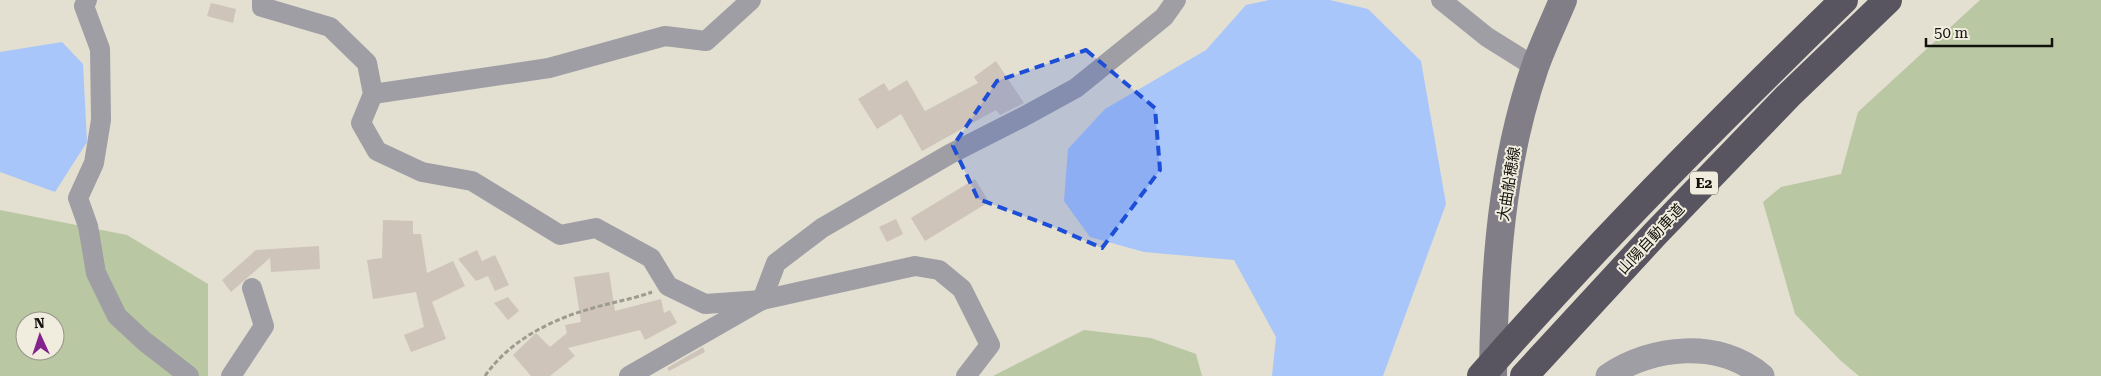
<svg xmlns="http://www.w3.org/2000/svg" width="2101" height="376" viewBox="0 0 2101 376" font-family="'Roboto Serif','Noto Sans JP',serif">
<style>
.green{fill:#b9c7a3;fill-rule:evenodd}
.water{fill:#a9c6fa}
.building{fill:#cfc4b9}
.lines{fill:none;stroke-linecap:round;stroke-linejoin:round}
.path{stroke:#9d9a8f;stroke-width:3;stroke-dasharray:5 2.5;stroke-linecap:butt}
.minor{stroke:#9f9ea4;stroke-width:20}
.tertiary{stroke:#9f9ea4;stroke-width:25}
.secondary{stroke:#817e87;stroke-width:28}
.motorway{stroke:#585561;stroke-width:28}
.marked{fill:#1d4ed8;fill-opacity:0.2;stroke:#1d4ed8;stroke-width:4;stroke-dasharray:10 6;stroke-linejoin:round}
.labels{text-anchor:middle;stroke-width:4;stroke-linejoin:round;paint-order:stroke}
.shield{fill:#f0edde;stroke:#55534b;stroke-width:1}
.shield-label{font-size:14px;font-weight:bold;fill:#12110c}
.street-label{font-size:15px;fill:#12110c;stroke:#f0edde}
</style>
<rect width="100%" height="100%" fill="#e3dfd1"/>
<g class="green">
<path d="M1980,0H2101V376H1859L1840,360L1795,314L1763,202L1781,187L1841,174L1858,112Z"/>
<path d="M0,210L127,235L208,284V376H0ZM25,321H55V351H25Z"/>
<path d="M1084,330L1151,338L1196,354L1202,376H993Z"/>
</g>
<g class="water">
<path d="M1269,0H1330L1368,9L1421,61L1446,204L1383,376H1272L1276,337L1234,260L1144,252L1090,237L1064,201L1068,149L1105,109L1206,50L1246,5Z"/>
<path d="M62,42L83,64L87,142L55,192L0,172V52Z"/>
</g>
<g class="building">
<path d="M211,3L236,9L233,23L207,16Z"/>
<path d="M996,61L1024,103L1000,115L996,110L922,151L901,114L877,129L858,99L884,83L889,91L907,80L925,111L978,83L974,77Z"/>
<path d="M975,179L989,202L925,241L911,218Z"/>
<path d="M896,219L903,234L887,242L879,227Z"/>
<path d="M383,220L413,221V234H421L427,273L453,261L465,286L432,302L446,339L411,352L404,335L424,327L416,292L373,299L367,260L382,258Z"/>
<path d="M319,246L320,269L271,272L270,258L231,292L222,280L256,250Z"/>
<path d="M477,250L482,261L495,255L509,285L495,291L488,276L476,281L458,259Z"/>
<path d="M609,272L615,311L661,299L664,313L670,310L677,323L645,340L640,330L568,348L575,356L550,376H531L513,355L536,333L550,347L567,333L565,325L581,322L574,277Z"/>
<path d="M508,297L519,311L508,320L494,303Z"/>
<path d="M703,347L705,352L669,371L667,368Z"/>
</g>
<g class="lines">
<path class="path" d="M485,376C510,340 552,319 593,308C613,302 633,299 652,292"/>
<g class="minor">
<path d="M87,0L84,6L100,49L101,120L94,163L78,198L88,226L96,273L117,316L144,341L189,376"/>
<path d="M262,0V7L330,27L367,63L373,94L361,123L377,151L422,172L472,181L560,235L596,228L651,258L668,286L705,304L762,300L915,266L939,270L962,289L990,345L966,376"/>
<path d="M1441,0L1487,37L1535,67"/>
<path d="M373,94L549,68L665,36L706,41L751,0"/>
<path d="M231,376L264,326L252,288"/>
<path d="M629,376L762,300L776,263L822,228L950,154L1023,117L1076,88L1164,17L1176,0"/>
</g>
<path class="tertiary" d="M1608,376C1651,346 1720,339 1762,376"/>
<path class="secondary" d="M1493,376C1494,273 1501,165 1535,67C1543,44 1554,22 1563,0"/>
<g class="motorway">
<path d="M1481,376C1596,245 1719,121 1844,0"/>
<path d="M1524,376L1655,234L1788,96L1888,0"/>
</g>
</g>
<path class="marked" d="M1086,50L1155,108L1160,170L1102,248L1056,228L978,199L953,146L997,81Z"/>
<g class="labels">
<rect class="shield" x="1690" y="171.5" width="28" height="23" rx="4"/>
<g class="shield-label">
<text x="1704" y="188">E2</text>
</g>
<g class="street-label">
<text transform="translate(1509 184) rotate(-81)" y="5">大曲船穂線</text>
<text transform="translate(1651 239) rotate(-47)" y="5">山陽自動車道</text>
</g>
</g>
<g transform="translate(40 336) rotate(357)"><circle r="24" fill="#f0edde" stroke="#97958a"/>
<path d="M0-4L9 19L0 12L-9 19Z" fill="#85238d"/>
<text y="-8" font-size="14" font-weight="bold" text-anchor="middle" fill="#12110c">N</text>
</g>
<path d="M1926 38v8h126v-8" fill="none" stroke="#12110c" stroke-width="2.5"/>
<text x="1934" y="38" font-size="15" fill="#12110c" stroke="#f0edde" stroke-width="4" paint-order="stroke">50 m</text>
</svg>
